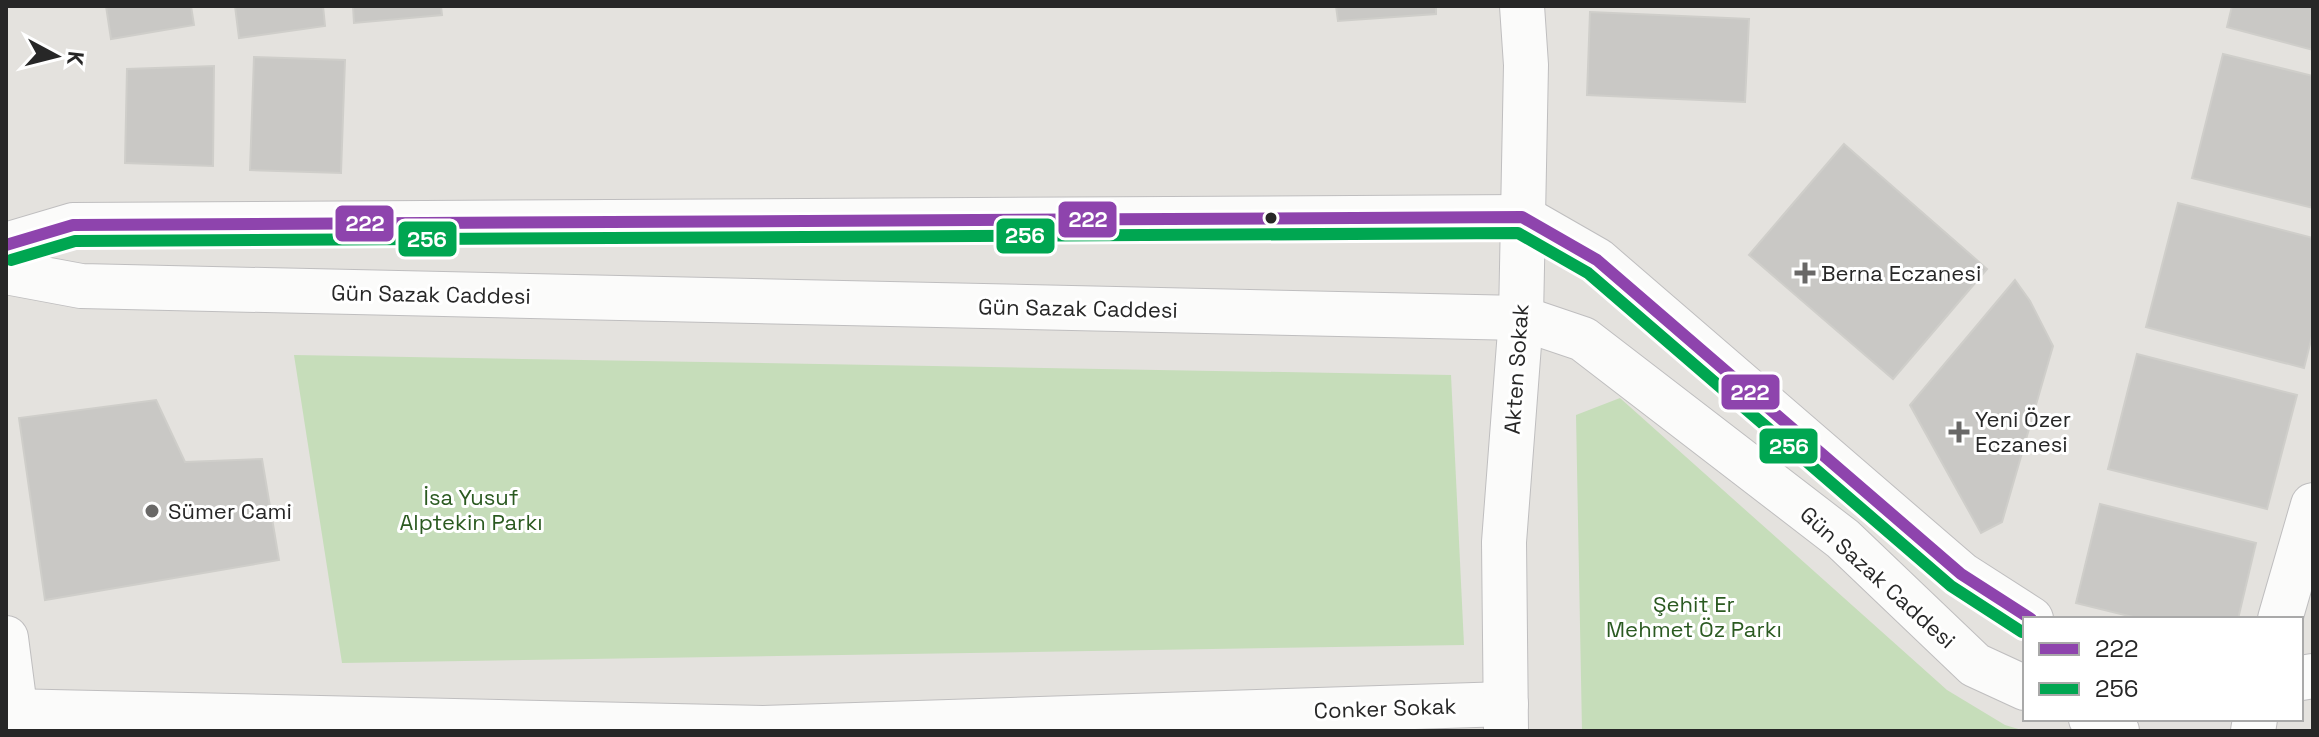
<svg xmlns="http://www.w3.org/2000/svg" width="2319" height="737" viewBox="0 0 2319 737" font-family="'Space Grotesk',sans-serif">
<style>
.green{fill:#c6ddba}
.building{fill:#c9c8c5;stroke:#cfceca;stroke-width:2}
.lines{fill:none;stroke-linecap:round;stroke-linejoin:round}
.street-casing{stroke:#bfbebf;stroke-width:46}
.secondary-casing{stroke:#bfbebf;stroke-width:46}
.street{stroke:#fbfbfa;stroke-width:44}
.secondary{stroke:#fbfbfa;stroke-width:44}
.bus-1-casing{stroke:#fff;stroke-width:18}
.bus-2-casing{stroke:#fff;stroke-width:18}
.bus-1{stroke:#8e44ad;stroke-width:12}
.bus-2{stroke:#00a651;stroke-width:12}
.bus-dot{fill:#272727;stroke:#fff;stroke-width:3}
.poi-dot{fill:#696867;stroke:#fff;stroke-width:3}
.labels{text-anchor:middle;stroke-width:6;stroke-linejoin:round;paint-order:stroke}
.poi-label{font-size:22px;fill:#272727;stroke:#fff;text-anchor:start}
.street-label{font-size:22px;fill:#272727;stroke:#fff}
.park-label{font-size:22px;fill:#2b5a21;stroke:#fff}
.line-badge{stroke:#fff;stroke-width:3}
.badge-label{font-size:22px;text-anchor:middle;font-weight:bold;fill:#fff}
</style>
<rect width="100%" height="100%" fill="#e4e2de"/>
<g class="green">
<path d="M294,355L1451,375L1464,645L342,663Z"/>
<path d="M1620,398L1947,690L2005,725L2025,731H1582L1576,415Z"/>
</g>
<g class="building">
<path d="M106,6H191L194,25L111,39Z"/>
<path d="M235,6H323L325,26L239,38Z"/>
<path d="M353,6H441L442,15L354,23Z"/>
<path d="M1336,6H1436V14L1338,21Z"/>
<path d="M2232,6H2313V50L2227,27Z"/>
<path d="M1590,12L1749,19L1745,102L1587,95Z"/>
<path d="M2223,54L2313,76V208L2192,178Z"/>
<path d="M254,57L345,60L341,173L250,170Z"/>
<path d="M214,66L213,166L125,163L127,69Z"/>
<path d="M1844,144L1987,269L1893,379L1749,255Z"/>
<path d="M2178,203L2313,238V332L2304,368L2146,327Z"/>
<path d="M2015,280L2030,301L2053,346L2002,522L1981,533L1910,405Z"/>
<path d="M2137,354L2297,395L2267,509L2108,469Z"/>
<path d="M156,400L185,462L262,459L279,560L45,600L19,418Z"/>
<path d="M2100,504L2256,543L2238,619H2141L2076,603Z"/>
</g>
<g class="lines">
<defs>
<g id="street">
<path d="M2280,619L2313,505"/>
<path d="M6,711L763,728L1506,704"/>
<path d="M1506,731L1504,542L1521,318L1526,65L1522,6"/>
<path d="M2253,731L2255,719"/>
</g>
<g id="secondary">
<path d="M6,245L73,225L1522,217L1597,260L1961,574L2031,619"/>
<path d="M6,272L81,286L1521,318L1583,339L1843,539L1975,665L2025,688"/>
<path d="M6,638L18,731"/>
<path d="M2301,678L2313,676"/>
<path d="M2091,719L2117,731"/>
</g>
</defs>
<use href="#street" class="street-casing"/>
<use href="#secondary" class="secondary-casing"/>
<use href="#street" class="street"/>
<use href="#secondary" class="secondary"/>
<defs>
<path id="bus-1" d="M6,245L73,225L1522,217L1597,260L1961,574L2031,619"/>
<path id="bus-2" d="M11,260L75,241L1518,233L1588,273L1951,586L2022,632"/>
</defs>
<use href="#bus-1" class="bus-1-casing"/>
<use href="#bus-2" class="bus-2-casing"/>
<use href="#bus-1" class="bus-1"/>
<use href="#bus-2" class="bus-2"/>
</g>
<circle class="bus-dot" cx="1271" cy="218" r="7"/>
<g class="poi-dot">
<path d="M1801 261h8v8h8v8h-8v8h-8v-8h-8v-8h8z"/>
<path d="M1955 420h8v8h8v8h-8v8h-8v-8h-8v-8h8z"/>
<circle cx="152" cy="511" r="8"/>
</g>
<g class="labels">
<g class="poi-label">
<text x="1821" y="281">Berna Eczanesi</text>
<text x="1975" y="427">Yeni Özer<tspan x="1975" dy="25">Eczanesi</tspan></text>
<text x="168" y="519">Sümer Cami</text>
</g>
<g class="street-label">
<text transform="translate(431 294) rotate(1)" y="8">Gün Sazak Caddesi</text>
<text transform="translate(1078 308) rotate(1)" y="8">Gün Sazak Caddesi</text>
<text transform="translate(1516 369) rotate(-86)" y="8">Akten Sokak</text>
<text transform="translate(1878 577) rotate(42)" y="8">Gün Sazak Caddesi</text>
<text transform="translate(1385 708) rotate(-2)" y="8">Conker Sokak</text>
</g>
<g class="park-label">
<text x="471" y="505">İsa Yusuf<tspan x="471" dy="25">Alptekin Parkı</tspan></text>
<text x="1694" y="612">Şehit Er<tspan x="1694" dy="25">Mehmet Öz Parkı</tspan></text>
</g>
</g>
<g class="line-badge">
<rect x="1057" y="200" width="61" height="39" rx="8" fill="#8e44ad"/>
<rect x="334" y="204" width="61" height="39" rx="8" fill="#8e44ad"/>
<rect x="995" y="217" width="61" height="38" rx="8" fill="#00a651"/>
<rect x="397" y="220" width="61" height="38" rx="8" fill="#00a651"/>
<rect x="1720" y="373" width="61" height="38" rx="8" fill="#8e44ad"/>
<rect x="1758" y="427" width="61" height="38" rx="8" fill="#00a651"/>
</g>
<g class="badge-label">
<text x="1088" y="227">222</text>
<text x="365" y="231">222</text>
<text x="1025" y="243">256</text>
<text x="427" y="247">256</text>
<text x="1750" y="400">222</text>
<text x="1789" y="454">256</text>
</g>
<rect width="2319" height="737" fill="none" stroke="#272727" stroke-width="16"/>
<rect x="2023" y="617" width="280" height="104" fill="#ffffff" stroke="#a9a9a9" stroke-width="2"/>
<rect x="2039" y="643" width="40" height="12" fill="#8e44ad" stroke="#a9a9a9" stroke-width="2"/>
<text x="2095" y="657" font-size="24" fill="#272727">222</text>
<rect x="2039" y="683" width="40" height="12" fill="#00a651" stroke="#a9a9a9" stroke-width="2"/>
<text x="2095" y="697" font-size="24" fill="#272727">256</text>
<g transform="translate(56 56) rotate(97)" stroke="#ffffff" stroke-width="6" paint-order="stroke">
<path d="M0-6L14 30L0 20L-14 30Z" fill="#272727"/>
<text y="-12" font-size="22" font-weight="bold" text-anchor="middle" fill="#272727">K</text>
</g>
</svg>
